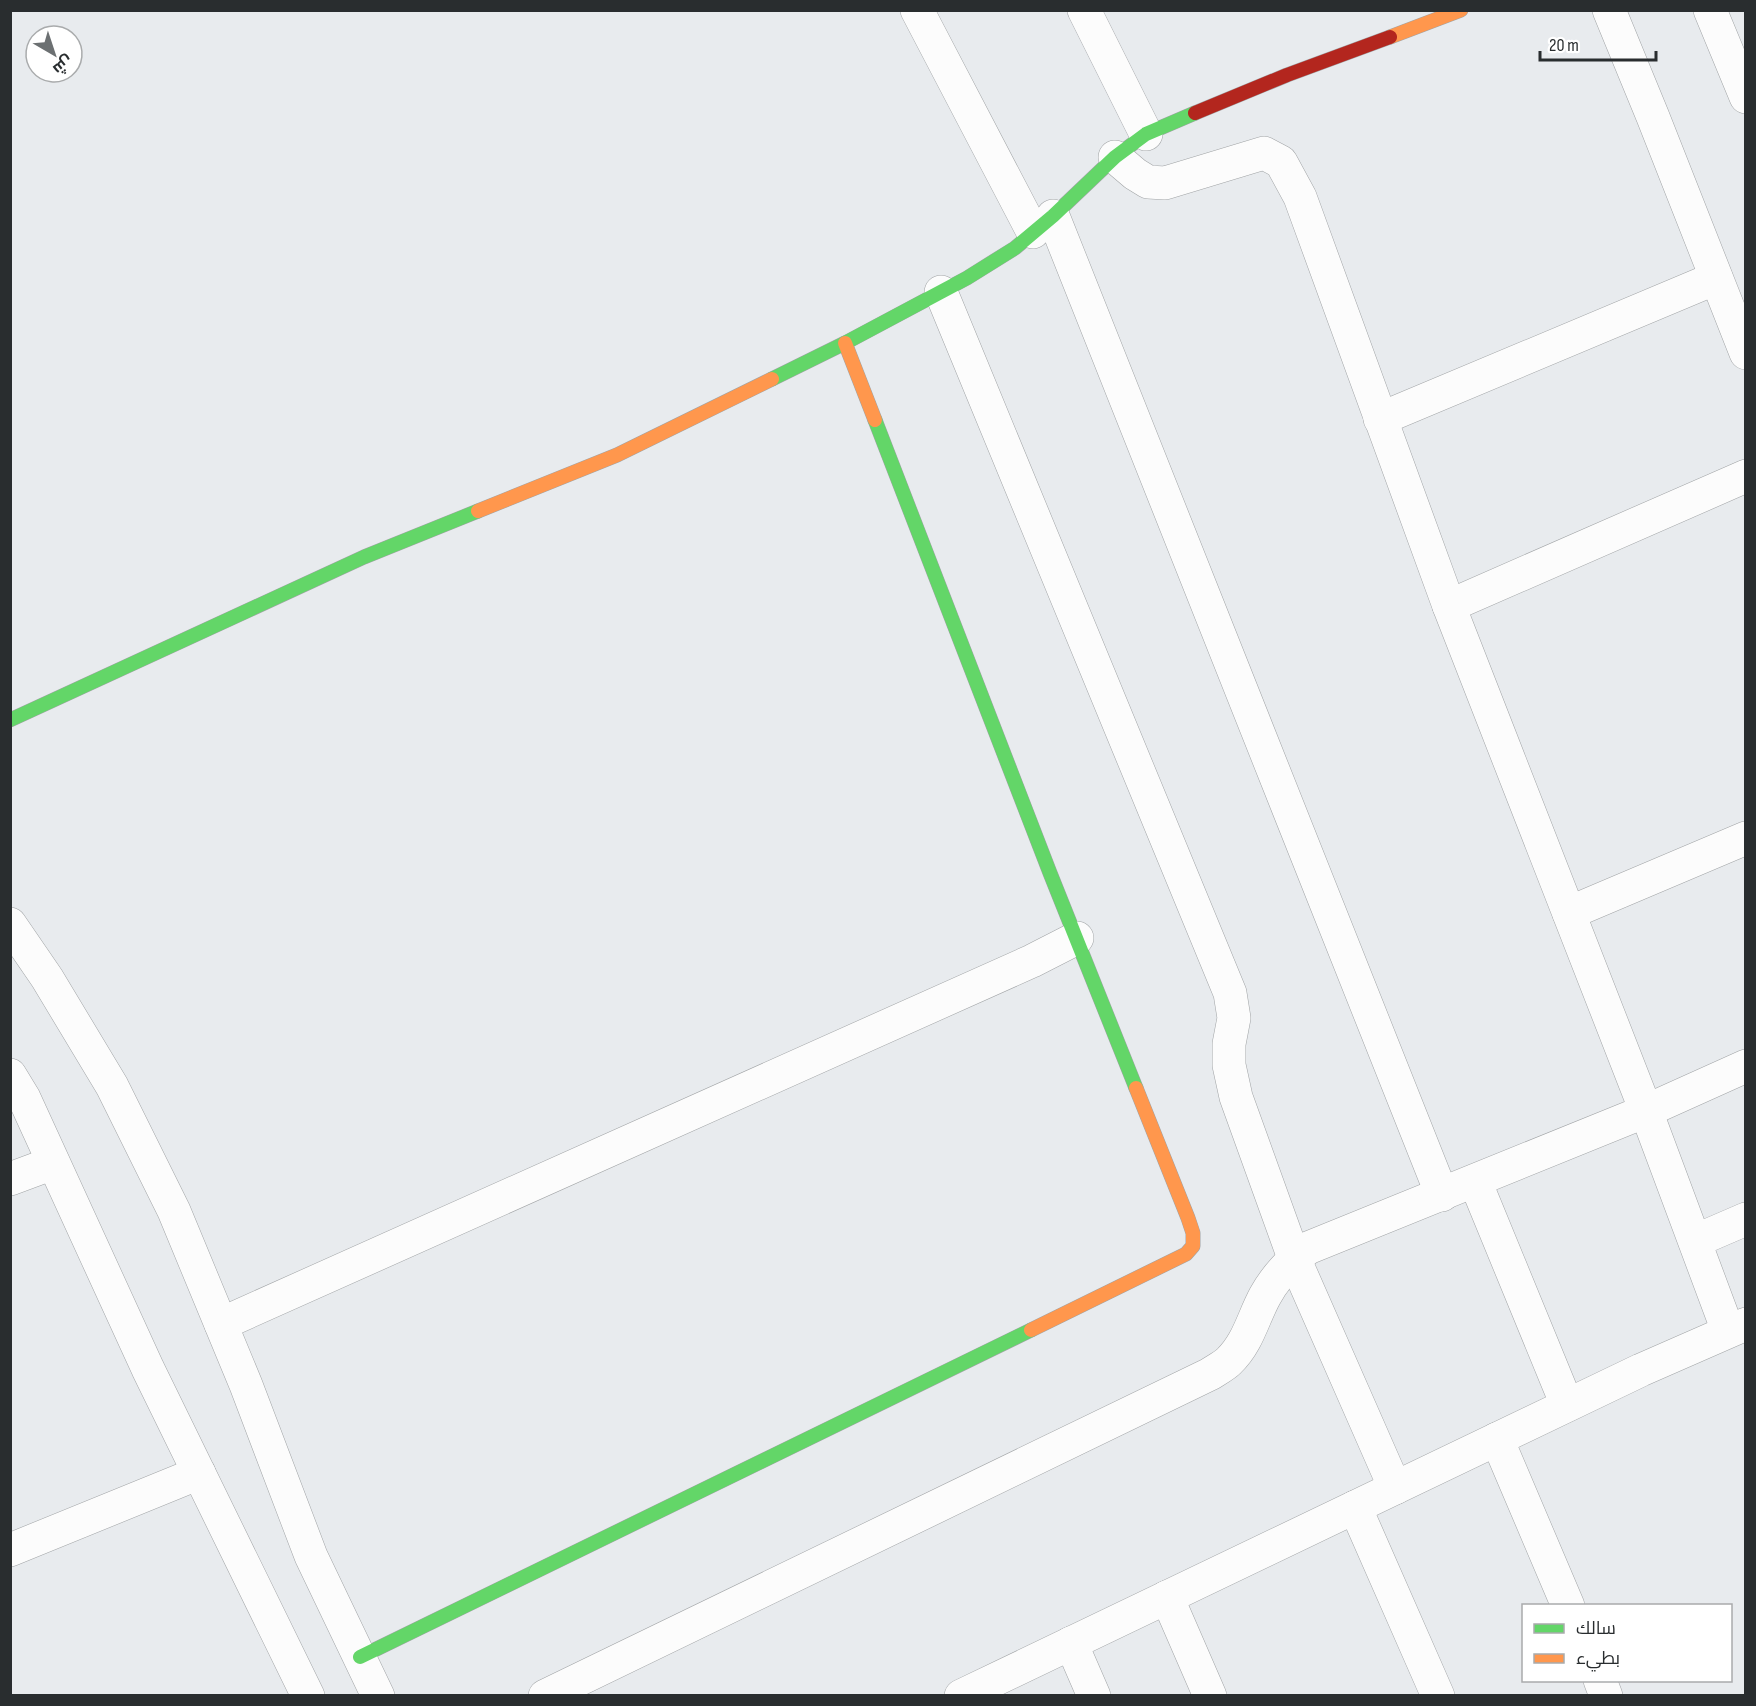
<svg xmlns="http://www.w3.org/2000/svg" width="1756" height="1706" viewBox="0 0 1756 1706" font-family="'Sofia Sans Condensed',Cairo,sans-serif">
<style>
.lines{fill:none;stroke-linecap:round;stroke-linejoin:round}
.street-casing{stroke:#a1a4a6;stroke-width:34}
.fast-casing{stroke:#a1a4a6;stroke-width:15}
.slow-casing{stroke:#a1a4a6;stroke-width:15}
.jam-casing{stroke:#a1a4a6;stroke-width:15}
.street{stroke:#fcfcfc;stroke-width:33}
.fast{stroke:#63d668;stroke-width:14}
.slow{stroke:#ff974d;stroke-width:14}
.jam{stroke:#b3261e;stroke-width:14}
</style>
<rect width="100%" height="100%" fill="#e8ebee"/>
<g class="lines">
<defs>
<g id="street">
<path d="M917,10L1033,232"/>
<path d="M1084,10L1146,134"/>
<path d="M1609,10L1653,117L1746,353"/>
<path d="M1710,10L1746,97"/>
<path d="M1115,157L1135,174L1148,182L1165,183L1264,153L1281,162L1300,197L1449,606L1646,1111L1728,1331"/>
<path d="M1053,216L1442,1195"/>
<path d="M941,292L1230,993L1234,1018L1229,1044V1065L1236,1097L1294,1258L1395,1488"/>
<path d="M1380,419L1716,278"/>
<path d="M1449,606L1746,476"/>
<path d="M1569,913L1746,838"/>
<path d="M10,924L47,978L112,1086L174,1211L246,1385L311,1556L378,1696"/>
<path d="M10,1075L24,1098L148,1369L308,1696"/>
<path d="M10,1179L53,1163"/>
<path d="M1475,1181L1567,1405"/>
<path d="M1695,1241L1746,1219"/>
<path d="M221,1324L1032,961L1077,938"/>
<path d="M1497,1439L1568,1606"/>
<path d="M1355,1507L1438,1696"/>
<path d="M10,1550L199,1473"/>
<path d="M1167,1597L1210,1696"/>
<path d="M1071,1643L1094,1696"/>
<path d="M1600,1680L1606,1696"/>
<path d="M545,1696L1210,1374C1216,1370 1224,1366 1229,1361C1248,1343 1253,1318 1265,1296C1276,1276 1289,1262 1308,1248L1646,1111L1746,1066"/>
<path d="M961,1696L1641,1370L1746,1324"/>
</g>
<g id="fast">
<path d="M772,379L845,343L967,278L1015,248L1053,216L1115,157L1146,134L1195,113"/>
<path d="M875,420L1050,873L1136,1088"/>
<path d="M10,720L364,557L478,511"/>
<path d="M360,1657L1031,1330"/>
</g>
<g id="slow">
<path d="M1390,37L1461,10"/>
<path d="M845,343L875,420"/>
<path d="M478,511L617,455L772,379"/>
<path d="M1031,1330L1186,1254L1193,1246V1233L1188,1218L1136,1088"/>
</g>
<path id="jam" d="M1195,113L1287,75L1390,37"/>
</defs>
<use href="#street" class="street-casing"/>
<use href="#fast" class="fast-casing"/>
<use href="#slow" class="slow-casing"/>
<use href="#jam" class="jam-casing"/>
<use href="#street" class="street"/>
<use href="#fast" class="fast"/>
<use href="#slow" class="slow"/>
<use href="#jam" class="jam"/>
</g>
<rect width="1756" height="1706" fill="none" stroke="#292d2f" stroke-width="24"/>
<rect x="1522" y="1604" width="210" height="78" fill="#ffffff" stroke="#a9abac" stroke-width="1.5"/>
<rect x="1534" y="1624" width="30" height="9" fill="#63d668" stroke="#a9abac" stroke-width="1.5"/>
<text x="1576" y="1634" font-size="18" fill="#292d2f">سالك</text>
<rect x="1534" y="1654" width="30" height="9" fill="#ff974d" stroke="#a9abac" stroke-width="1.5"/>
<text x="1576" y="1664" font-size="18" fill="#292d2f">بطيء</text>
<g transform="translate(54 54) rotate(141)"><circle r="28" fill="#ffffff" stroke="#a9abac" stroke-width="1.5"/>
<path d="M0-4.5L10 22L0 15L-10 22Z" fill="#6c7072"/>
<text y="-9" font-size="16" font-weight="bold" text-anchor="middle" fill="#292d2f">ش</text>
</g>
<path d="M1540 51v9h116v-9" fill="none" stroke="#292d2f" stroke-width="3"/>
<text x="1549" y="51" font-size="18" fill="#292d2f" stroke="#ffffff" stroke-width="4.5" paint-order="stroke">20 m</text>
</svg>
